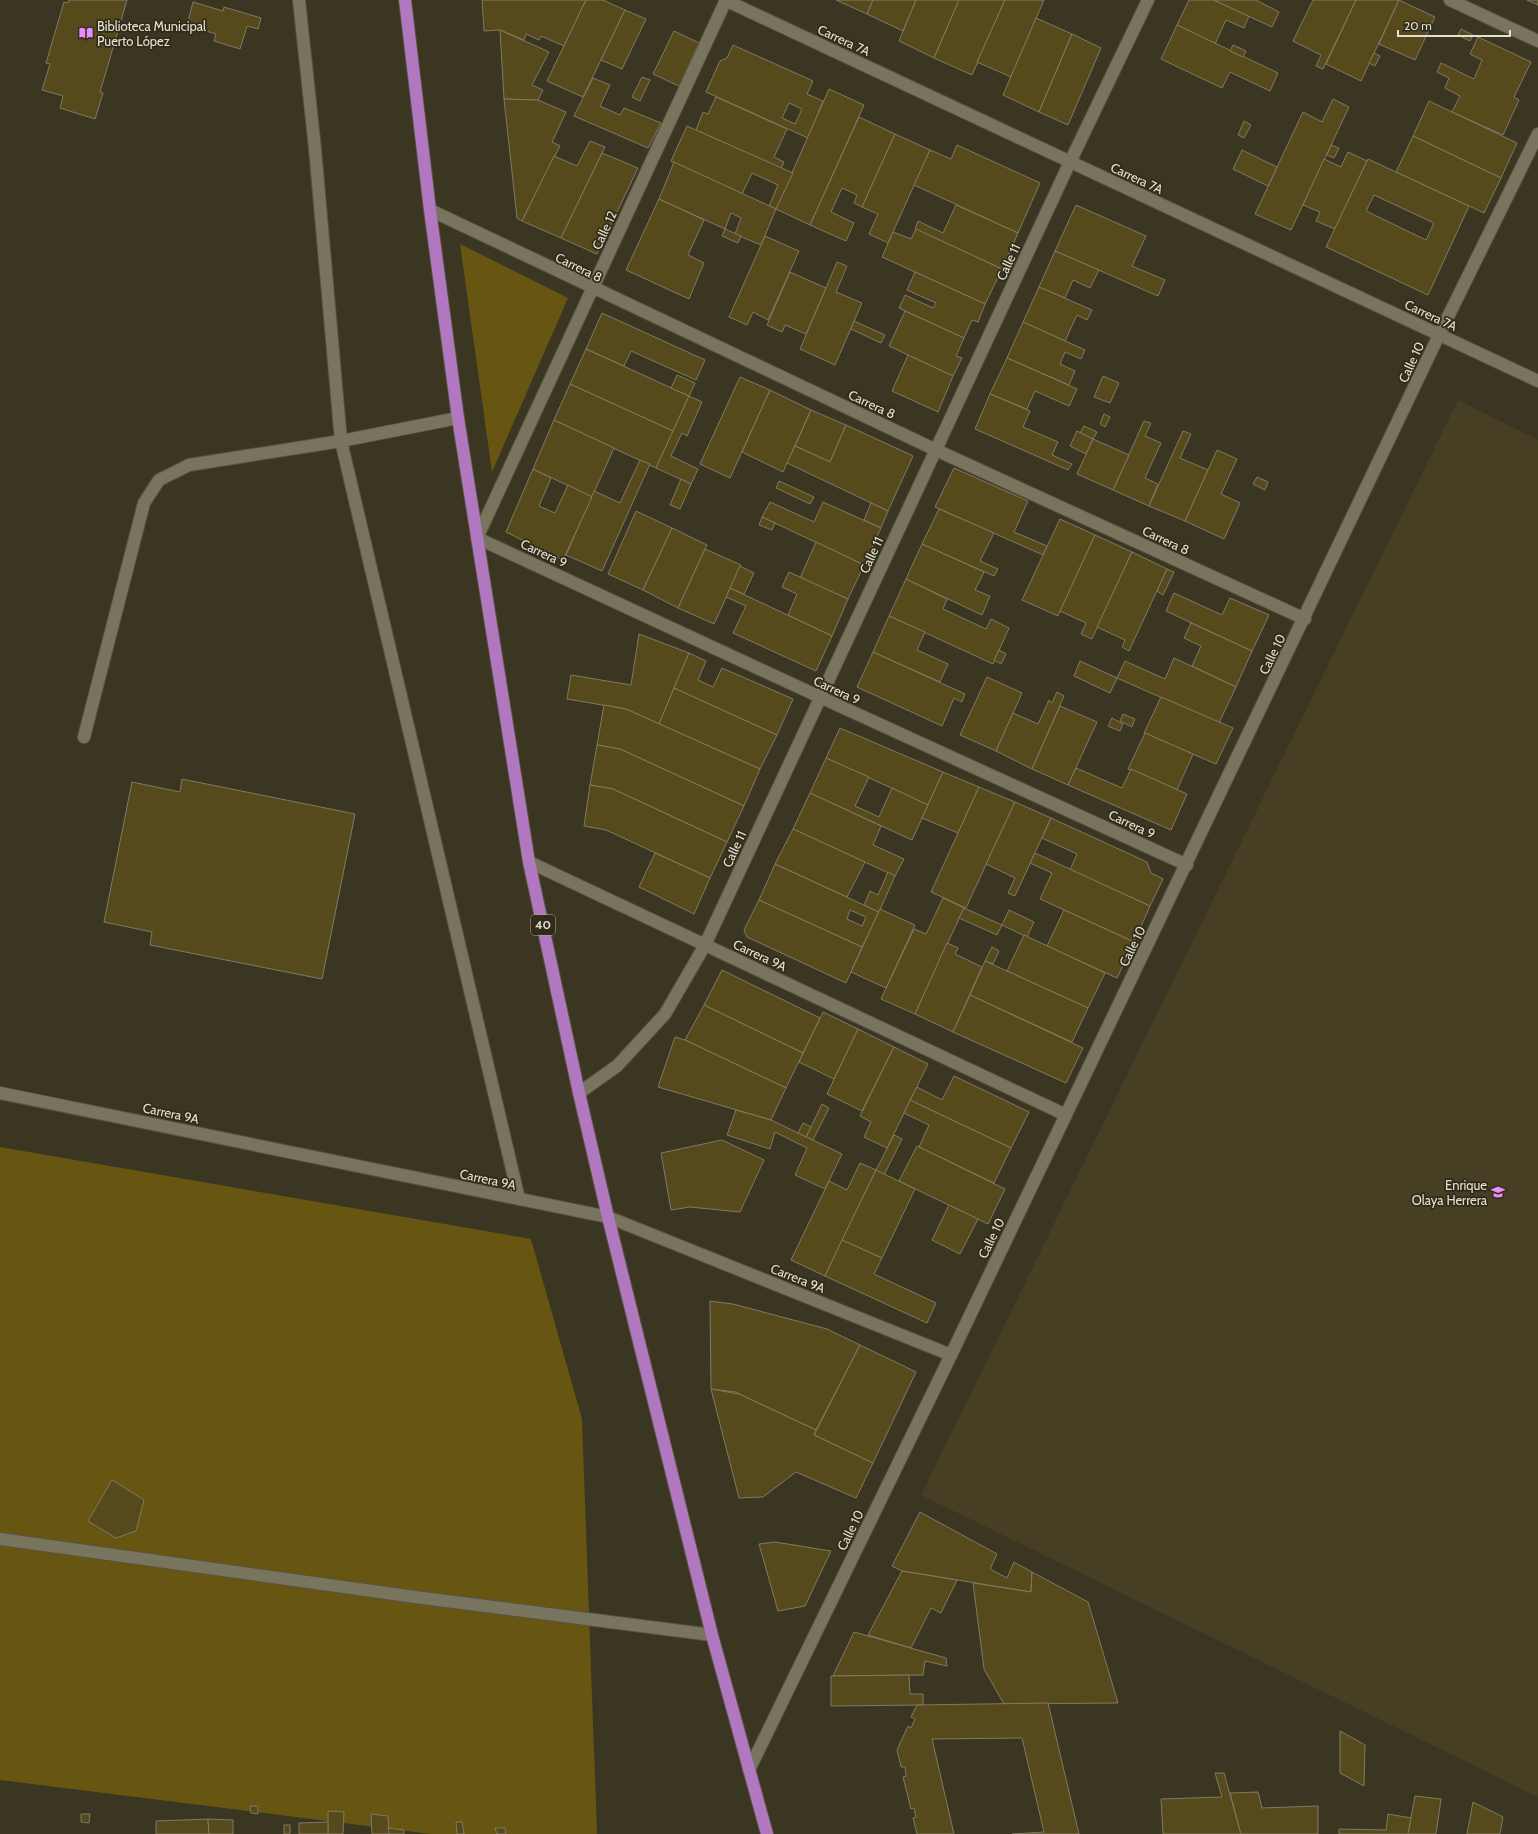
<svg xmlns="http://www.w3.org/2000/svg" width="1538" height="1834" viewBox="0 0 1538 1834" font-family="Cabin,sans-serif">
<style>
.built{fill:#463f24}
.green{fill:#665612}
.building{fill:#564a1d;stroke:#7f7a64;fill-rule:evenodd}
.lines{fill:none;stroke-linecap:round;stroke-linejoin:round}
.lane-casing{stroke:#585342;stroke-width:14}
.street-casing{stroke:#585342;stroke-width:14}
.highway-casing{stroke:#585342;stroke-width:14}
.lane{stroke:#79745e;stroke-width:12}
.street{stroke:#79745e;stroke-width:12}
.highway{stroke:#b278bf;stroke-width:12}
.labels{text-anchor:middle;stroke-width:3.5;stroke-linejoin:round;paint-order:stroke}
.shield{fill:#312c18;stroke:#ada99b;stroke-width:1}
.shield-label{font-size:12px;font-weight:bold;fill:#e2dfd3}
.poi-label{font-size:13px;fill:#e2dfd3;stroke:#312c18;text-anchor:start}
.street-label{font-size:13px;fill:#e2dfd3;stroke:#312c18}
</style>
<rect width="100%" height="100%" fill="#3b3622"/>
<path class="built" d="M1458,400L1538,440V1797L921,1495Z"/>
<g class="green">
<path d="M460,244L568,298L492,472Z"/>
<path d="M0,1147L531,1239L582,1419L597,1834H431L0,1780Z"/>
</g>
<g class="building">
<path d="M69,0H127L100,92L103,93L95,119L60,108L63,96L42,90L50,64L46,63L64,2L68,3Z"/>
<path d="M482,0H586L564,46L541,36L539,40L526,34L524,40L500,30L484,31Z"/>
<path d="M586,0H603L625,10L583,97L547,81Z"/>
<path d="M836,0H873L867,14Z"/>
<path d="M873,0H916L903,31L867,14Z"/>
<path d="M916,0H959L934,58L899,41Z"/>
<path d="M959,0H1005L972,75L934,58Z"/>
<path d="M1005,0H1044L1011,77L977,62Z"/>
<path d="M1189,0H1214L1249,16L1244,28L1226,20L1215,44L1177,25Z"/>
<path d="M1214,0H1256L1279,12L1272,27Z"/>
<path d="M1313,0H1356L1323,69L1316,66L1321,55L1293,41Z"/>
<path d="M1356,0H1399L1361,81L1326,64Z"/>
<path d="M1399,0L1435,17L1415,60L1379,44Z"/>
<path d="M1527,0H1538V5Z"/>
<path d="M193,2L223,11L224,7L261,18L258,29L247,26L240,49L214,41L216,34L187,25Z"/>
<path d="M625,10L646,19L622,69L601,60Z"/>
<path d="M1036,18L1072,34L1039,112L1003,95Z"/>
<path d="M1177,25L1278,73L1270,91L1230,72L1222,88L1161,59Z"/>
<path d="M1461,29L1473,35L1470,41L1458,35Z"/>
<path d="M500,30L549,52L532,85L543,90L538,100L504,99Z"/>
<path d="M674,31L699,43L679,86L653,74Z"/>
<path d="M1072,34L1101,48L1068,125L1039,112Z"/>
<path d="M1478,37L1531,62L1514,97L1519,100L1503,135L1452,112L1460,96L1445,88L1449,78L1437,72L1441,63L1474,79L1482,60L1470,54Z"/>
<path d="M733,45L813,81L807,94L823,101L808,138L706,92L720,61L727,58ZM789,103L802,109L795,124L782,118Z"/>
<path d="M1233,45L1246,51L1243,57L1230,51Z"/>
<path d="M1374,53L1380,56L1375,66L1369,63Z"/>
<path d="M642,77L650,80L640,101L632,97Z"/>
<path d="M593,78L610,85L600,106L620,115L624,108L661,123L648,148L574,116Z"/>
<path d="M829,89L864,105L810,225L776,209Z"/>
<path d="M716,97L787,129L774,157L784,162L781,169L696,130L703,112L708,114Z"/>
<path d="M504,99L538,100L566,112L552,142L560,146L522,221L517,218Z"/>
<path d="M1333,99L1349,107L1291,230L1255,214L1303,112L1322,122Z"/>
<path d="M1429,101L1517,143L1501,178L1413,136Z"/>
<path d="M859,117L895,134L862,207L854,203L857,195L842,188L831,212L854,223L846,241L810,225Z"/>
<path d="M1244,121L1251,125L1244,138L1238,135Z"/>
<path d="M687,126L793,173L776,209L769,206L778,185L752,173L742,194L671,161Z"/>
<path d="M895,134L930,150L888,243L869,234L878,214L862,207Z"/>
<path d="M1413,136L1501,178L1484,213L1396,172Z"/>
<path d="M590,141L605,147L561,238L522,221L554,156L577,166Z"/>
<path d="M957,145L1040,183L1018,233L914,185L930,150L951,159Z"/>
<path d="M1331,145L1339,148L1334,158L1327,155Z"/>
<path d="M1242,150L1277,167L1268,186L1233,169Z"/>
<path d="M1348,152L1367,161L1335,229L1316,221L1320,212L1303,205L1324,159L1341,167Z"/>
<path d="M602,153L638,168L597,254L561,238Z"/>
<path d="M1368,159L1469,206L1428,295L1326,247ZM1374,195L1434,223L1426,240L1366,211Z"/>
<path d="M674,162L776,209L761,245L735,234L741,218L731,213L725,229L659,199Z"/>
<path d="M659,199L704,220L688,255L704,263L689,299L626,270Z"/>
<path d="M956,205L1018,233L1002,269L915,229L918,221L943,233Z"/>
<path d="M1076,205L1146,236L1132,266L1165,280L1158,296L1055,251Z"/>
<path d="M725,229L741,236L738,243L722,236Z"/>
<path d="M916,229L1002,269L985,304L882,257L893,232L911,239Z"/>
<path d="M765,236L799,251L768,320L753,312L747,325L729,317Z"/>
<path d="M1055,251L1099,270L1090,288L1073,280L1065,298L1039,287Z"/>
<path d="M837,262L847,266L836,292L862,303L835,365L800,349Z"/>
<path d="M790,272L826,288L806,334L785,325L782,332L767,325Z"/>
<path d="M915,272L985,304L978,322L972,320L964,338L899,308L905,295L933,308L936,303L907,290Z"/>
<path d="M1039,287L1092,310L1087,320L1077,315L1065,341L1023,322Z"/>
<path d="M905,311L964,338L956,356L962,358L953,376L889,346Z"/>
<path d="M602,313L705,360L696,380L631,351L624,366L586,349Z"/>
<path d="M854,321L885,335L881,343L851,329Z"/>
<path d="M1023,322L1085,350L1081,359L1065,352L1060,364L1075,371L1069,385L1007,358Z"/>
<path d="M586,349L689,396L673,431L570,384Z"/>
<path d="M908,355L953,376L938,412L892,391Z"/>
<path d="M1007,358L1077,389L1069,406L1035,391L1027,409L990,394Z"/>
<path d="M677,375L695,383L689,396L671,388Z"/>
<path d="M1103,376L1119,383L1110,403L1094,397Z"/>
<path d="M740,377L770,390L730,478L700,464Z"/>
<path d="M570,384L673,431L656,468L554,420Z"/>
<path d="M770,390L811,410L783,472L742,452Z"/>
<path d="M990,394L1030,411L1023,427L1058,442L1052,455L1072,464L1068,470L975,429Z"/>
<path d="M689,396L702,402L687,436L682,433L671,456L698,469L691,484L656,468Z"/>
<path d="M811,410L846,425L830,462L795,446Z"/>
<path d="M1104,414L1110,417L1105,427L1100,424Z"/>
<path d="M554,420L614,448L592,497L533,469Z"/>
<path d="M1144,421L1151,423L1145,436L1161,443L1145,478L1158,484L1149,506L1113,490Z"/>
<path d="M846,425L913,456L888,511L787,463L795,446L830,462Z"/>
<path d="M1084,426L1097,432L1093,439L1080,433Z"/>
<path d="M1077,431L1093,439L1086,454L1070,446Z"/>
<path d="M1183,431L1191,434L1180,458L1208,470L1185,521L1149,506Z"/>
<path d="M1093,439L1129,455L1113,490L1077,474Z"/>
<path d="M1217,450L1237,459L1221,494L1240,503L1224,539L1185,521Z"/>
<path d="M640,460L650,464L602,571L566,555L594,491L620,503Z"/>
<path d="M954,468L1028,501L1014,532L1047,546L1043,555L935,507Z"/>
<path d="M533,469L551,478L539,506L555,513L568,485L592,497L563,560L506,532Z"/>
<path d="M1257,477L1268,482L1265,490L1253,484Z"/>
<path d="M681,479L691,484L680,509L670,505Z"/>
<path d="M779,481L814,497L810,504L776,488Z"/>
<path d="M770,502L814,522L823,502L881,528L864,565L762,517Z"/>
<path d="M871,503L888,511L881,528L864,520Z"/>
<path d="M939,509L994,533L980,561L998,569L994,576L922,544Z"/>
<path d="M636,511L672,528L643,590L608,574Z"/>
<path d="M762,517L775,523L772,530L759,525Z"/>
<path d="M1060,519L1095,535L1058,616L1022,600Z"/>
<path d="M672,528L707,545L678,608L643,590Z"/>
<path d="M1095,535L1132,552L1092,639L1081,634L1086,623L1060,611Z"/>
<path d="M816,542L864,565L848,599L800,578Z"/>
<path d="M922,544L984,572L975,590L990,596L982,615L906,579Z"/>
<path d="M705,549L741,565L714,624L678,608Z"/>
<path d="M1132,552L1167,569L1129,651L1122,647L1125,640L1097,627Z"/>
<path d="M740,566L754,573L744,594L730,588Z"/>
<path d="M1167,569L1174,572L1163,595L1157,591Z"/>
<path d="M789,572L848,599L832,636L788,615L797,594L782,587Z"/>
<path d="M906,579L947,599L943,609L986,629L991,619L1009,628L993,664L889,616Z"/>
<path d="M730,588L832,636L816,671L733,633L746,606L726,597Z"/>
<path d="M1174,593L1222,615L1230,598L1269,615L1252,651L1166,611Z"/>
<path d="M889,616L925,632L917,650L948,664L940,682L873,652Z"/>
<path d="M1191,623L1252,651L1236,687L1192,666L1201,646L1184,638Z"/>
<path d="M639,634L689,653L659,724L626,709L567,699L571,675L631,685Z"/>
<path d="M999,650L1006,654L1001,664L994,660Z"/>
<path d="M873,652L965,694L962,702L954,698L942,726L857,687Z"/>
<path d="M689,653L706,661L698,680L713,687L722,668L793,699L777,735L674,688Z"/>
<path d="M1174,658L1236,687L1219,723L1117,678L1125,661L1165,679Z"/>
<path d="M1080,661L1117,678L1110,693L1074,676Z"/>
<path d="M987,677L1022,693L996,751L960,735Z"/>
<path d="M674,688L777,735L760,769L659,724Z"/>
<path d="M1057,692L1064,696L1032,769L996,751L1013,713L1038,724L1049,700L1052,703Z"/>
<path d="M1161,697L1233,728L1216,764L1144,733Z"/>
<path d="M604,705L626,709L760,769L744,806L620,749L597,745Z"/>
<path d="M1060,706L1097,722L1068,785L1032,769Z"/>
<path d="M1123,714L1135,719L1132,727L1120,721Z"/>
<path d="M1112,718L1123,724L1120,731L1108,726Z"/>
<path d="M840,728L943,772L928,805L826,758Z"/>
<path d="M1145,733L1193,754L1177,790L1128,769Z"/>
<path d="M597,745L620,749L744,806L727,842L613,789L590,785Z"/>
<path d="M826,758L869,777L855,806L879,817L892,788L928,805L912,840L810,793Z"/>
<path d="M1076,768L1122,788L1131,769L1187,794L1171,830L1068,785Z"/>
<path d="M943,772L979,787L958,833L922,818Z"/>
<path d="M182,779L355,814L322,979L150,945L152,932L104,922L132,782L180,792Z"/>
<path d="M590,785L613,789L727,842L710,878L606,830L584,826Z"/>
<path d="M979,787L1015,802L966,908L931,892Z"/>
<path d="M810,793L881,826L873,845L904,859L895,876L793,829Z"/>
<path d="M1015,802L1051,818L1015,896L1008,893L1015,878L986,864Z"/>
<path d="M1051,818L1147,862L1151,873L1163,879L1150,906L1070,870L1077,854L1042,838Z"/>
<path d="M793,829L865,862L847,897L775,864Z"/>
<path d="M655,853L710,878L694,914L639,887Z"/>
<path d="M1035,853L1150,906L1134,942L1040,899L1052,873L1030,863Z"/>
<path d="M775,864L879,912L862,947L759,900ZM850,910L866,917L862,926L847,919Z"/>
<path d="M888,872L895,876L879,912L864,905L870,891L878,895Z"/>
<path d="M943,898L964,908L915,1014L881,999L914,929L926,934Z"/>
<path d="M759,900L862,947L846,983L747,937L744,930Z"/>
<path d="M964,908L1002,925L997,935L959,918Z"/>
<path d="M880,909L915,925L886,988L851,972Z"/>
<path d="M1009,910L1034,922L1027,937L1002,925Z"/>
<path d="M1064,910L1134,942L1117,978L1047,946Z"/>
<path d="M1024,935L1105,973L1088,1008L1007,971Z"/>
<path d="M947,943L958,948L955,954L982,967L953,1032L915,1014Z"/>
<path d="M992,947L999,951L993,964L985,961Z"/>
<path d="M985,961L1088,1008L1072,1042L970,995Z"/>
<path d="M722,970L820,1018L803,1053L704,1005Z"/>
<path d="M970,995L1083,1048L1066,1083L953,1032Z"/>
<path d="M704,1005L803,1053L786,1088L685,1040Z"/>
<path d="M823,1012L858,1029L834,1079L799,1062Z"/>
<path d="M858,1029L894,1047L862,1111L827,1094Z"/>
<path d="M675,1037L685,1040L786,1088L771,1120L658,1087Z"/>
<path d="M894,1047L928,1064L887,1148L864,1137L871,1122L860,1116Z"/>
<path d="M954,1076L1029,1112L1011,1148L910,1100L917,1087L942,1100Z"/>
<path d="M910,1100L1011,1148L994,1183L919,1147L929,1125L904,1113Z"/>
<path d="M822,1104L829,1108L813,1140L806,1137Z"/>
<path d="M736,1110L771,1120L842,1154L825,1189L795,1175L807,1148L775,1132L770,1149L727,1135Z"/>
<path d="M803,1123L811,1127L806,1137L798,1133Z"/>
<path d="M894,1135L902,1139L884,1175L876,1170Z"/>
<path d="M722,1140L764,1160L740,1212L690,1207L671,1210L661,1153Z"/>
<path d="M917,1146L1005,1189L988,1224L899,1181Z"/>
<path d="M860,1163L876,1170L825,1276L791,1260L829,1181L847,1190Z"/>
<path d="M876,1170L915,1189L882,1258L842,1240Z"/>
<path d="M949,1205L978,1219L960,1254L932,1240Z"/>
<path d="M842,1240L882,1258L874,1274L936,1303L927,1323L825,1276Z"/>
<path d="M710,1301L733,1304L827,1329L860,1345L816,1430L735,1392L711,1389Z"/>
<path d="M860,1345L916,1372L873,1463L814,1435Z"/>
<path d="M711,1389L739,1394L816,1430L814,1435L873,1463L856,1498L796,1472L763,1497L739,1498Z"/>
<path d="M112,1480L144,1500L136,1531L116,1538L88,1521Z"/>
<path d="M920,1512L997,1554L990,1569L1007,1578L1014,1562L1032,1572L1031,1592L902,1571L892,1566Z"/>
<path d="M775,1542L831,1551L805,1606L778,1611L759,1544Z"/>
<path d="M902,1571L957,1580L941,1613L931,1608L911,1648L868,1635Z"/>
<path d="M1032,1572L1088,1602L1118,1703L1004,1704L984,1669L973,1583L1031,1592Z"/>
<path d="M854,1632L946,1658L947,1666L925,1661L923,1675L833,1676Z"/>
<path d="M909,1675L910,1694H923V1705L831,1706V1676Z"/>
<path d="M1048,1703L1079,1834H1012L1044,1832L1022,1738L932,1739L954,1834H917L913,1818L916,1817L914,1808L911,1809L903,1777L906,1776L905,1767H901L897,1750L908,1726L911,1728L915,1719L911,1717L917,1705Z"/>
<path d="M1340,1731L1365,1745L1364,1786L1340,1773Z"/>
<path d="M1215,1773H1224L1241,1834H1163L1161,1799L1222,1797Z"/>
<path d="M1258,1792L1262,1808L1318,1806V1834H1241L1230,1793Z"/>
<path d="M1415,1796L1441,1799L1436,1834H1408Z"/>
<path d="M1473,1802L1503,1817L1500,1834H1467Z"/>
<path d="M250,1806H258V1814L251,1813Z"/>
<path d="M328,1811L344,1812L343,1834H328Z"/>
<path d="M81,1814H90L89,1823L81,1822Z"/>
<path d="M371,1814L388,1816L389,1834H372Z"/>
<path d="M1388,1814L1411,1818L1408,1834H1339V1829L1386,1830Z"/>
<path d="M208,1819L209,1834H156V1821Z"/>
<path d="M208,1819L233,1820V1834H209Z"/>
<path d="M328,1822V1834H299V1823Z"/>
<path d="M456,1822H462L464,1834H457Z"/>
<rect x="284" y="1825" width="6" height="9"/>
<path d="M388,1828L404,1830V1834H389Z"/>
<path d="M495,1828H505L506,1834H497Z"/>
</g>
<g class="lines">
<defs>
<g id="lane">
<path d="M299,0L315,149L341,441L519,1199"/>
<path d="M84,737L144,503L159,480L189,465L341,441L458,418"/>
<path d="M0,1539L415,1597L712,1635"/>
</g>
<g id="street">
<path d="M725,0L1538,381"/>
<path d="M726,0L477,538L820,697L1187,865"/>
<path d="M1450,0L1538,41"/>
<path d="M430,210L936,450L1305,619"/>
<path d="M529,862L1066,1115"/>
<path d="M0,1093L608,1217L951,1355"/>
<path d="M579,1093L617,1066L665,1014L705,945L1070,162L1148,0"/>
<path d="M749,1770L951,1355L1439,335L1538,134"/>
</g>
<path id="highway" d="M405,0L430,210L458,418L529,862L579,1093L608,1217L712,1635L767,1834"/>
</defs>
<use href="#lane" class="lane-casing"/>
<use href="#street" class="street-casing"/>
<use href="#highway" class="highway-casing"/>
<use href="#lane" class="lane"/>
<use href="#street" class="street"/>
<use href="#highway" class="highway"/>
</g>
<defs>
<symbol id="library-bare" viewBox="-9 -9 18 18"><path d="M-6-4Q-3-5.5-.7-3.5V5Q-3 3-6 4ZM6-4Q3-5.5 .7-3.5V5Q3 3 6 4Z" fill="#e98dfe" stroke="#312c18" stroke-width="2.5" paint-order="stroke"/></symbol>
<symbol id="school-bare" viewBox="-9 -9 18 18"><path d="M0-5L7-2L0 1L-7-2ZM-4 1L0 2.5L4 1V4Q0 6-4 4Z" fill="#e98dfe" stroke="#312c18" stroke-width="2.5" paint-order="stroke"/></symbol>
</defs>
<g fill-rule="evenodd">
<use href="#library-bare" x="76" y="23" width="20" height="20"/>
<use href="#school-bare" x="1488" y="1182" width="20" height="20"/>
</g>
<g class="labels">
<rect class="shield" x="531" y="915" width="24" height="20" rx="3"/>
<g class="shield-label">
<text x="543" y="929">40</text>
</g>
<g class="poi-label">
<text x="97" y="31">Biblioteca Municipal<tspan x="97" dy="15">Puerto López</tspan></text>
<text x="1487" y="1190" text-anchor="end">Enrique<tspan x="1487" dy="15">Olaya Herrera</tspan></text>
</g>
<g class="street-label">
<text transform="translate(844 40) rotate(25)" y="5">Carrera 7A</text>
<text transform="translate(1137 178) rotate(25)" y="5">Carrera 7A</text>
<text transform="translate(604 230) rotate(-65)" y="5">Calle 12</text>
<text transform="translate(1008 262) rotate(-65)" y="5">Calle 11</text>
<text transform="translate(579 267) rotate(26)" y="5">Carrera 8</text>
<text transform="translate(1431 315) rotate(25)" y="5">Carrera 7A</text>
<text transform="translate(1411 362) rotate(-65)" y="5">Calle 10</text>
<text transform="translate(872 404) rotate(25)" y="5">Carrera 8</text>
<text transform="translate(1166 540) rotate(25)" y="5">Carrera 8</text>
<text transform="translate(544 553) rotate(25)" y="5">Carrera 9</text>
<text transform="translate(871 555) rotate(-65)" y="5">Calle 11</text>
<text transform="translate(1272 654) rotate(-64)" y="5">Calle 10</text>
<text transform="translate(837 690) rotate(25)" y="5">Carrera 9</text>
<text transform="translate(1132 824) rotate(25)" y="5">Carrera 9</text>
<text transform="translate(734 849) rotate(-65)" y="5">Calle 11</text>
<text transform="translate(1132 946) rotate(-64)" y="5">Calle 10</text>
<text transform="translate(760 955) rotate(25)" y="5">Carrera 9A</text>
<text transform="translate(171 1113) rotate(12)" y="5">Carrera 9A</text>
<text transform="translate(488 1179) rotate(12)" y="5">Carrera 9A</text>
<text transform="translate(991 1238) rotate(-64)" y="5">Calle 10</text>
<text transform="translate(798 1278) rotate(22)" y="5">Carrera 9A</text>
<text transform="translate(850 1530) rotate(-64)" y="5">Calle 10</text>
</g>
</g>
<path d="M1398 30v6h112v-6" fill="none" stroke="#e2dfd3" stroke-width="2"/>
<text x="1404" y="30" font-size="12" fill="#e2dfd3" stroke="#312c18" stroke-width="3" paint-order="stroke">20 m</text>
</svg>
